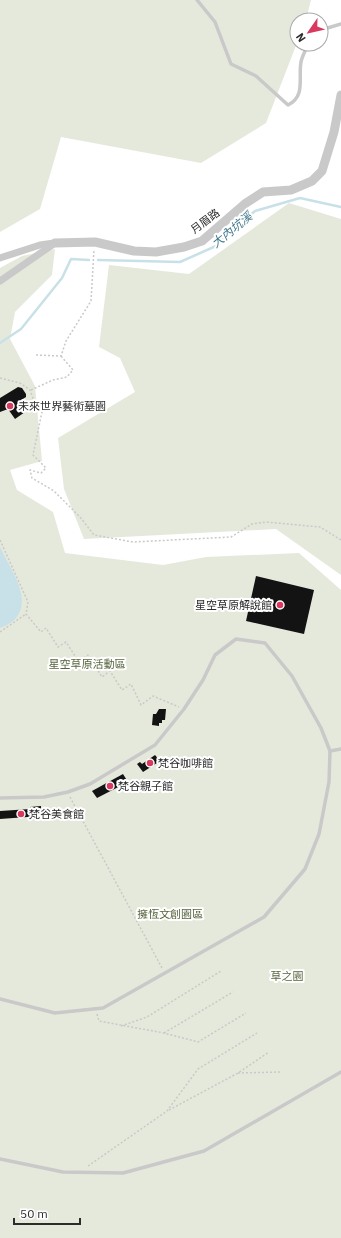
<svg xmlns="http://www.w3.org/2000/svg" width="341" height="1238" viewBox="0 0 341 1238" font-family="'IBM Plex Sans','Noto Sans TC',sans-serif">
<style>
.green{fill:#e5e9db}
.water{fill:#c8e1e8}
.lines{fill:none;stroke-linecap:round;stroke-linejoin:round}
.stream{stroke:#c8e1e8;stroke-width:2.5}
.building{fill:#131313}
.path{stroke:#c9c9c9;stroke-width:1.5;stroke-dasharray:2 2;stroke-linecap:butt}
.service{stroke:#c9c9c9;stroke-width:3.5}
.minor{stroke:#c9c9c9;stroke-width:7}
.tertiary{stroke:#c9c9c9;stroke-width:9}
.poi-dot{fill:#d9385f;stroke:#fff;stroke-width:1.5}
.labels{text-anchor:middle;stroke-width:4;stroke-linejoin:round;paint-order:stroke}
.street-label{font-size:11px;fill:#2c2c2c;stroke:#fff}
.poi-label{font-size:11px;fill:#2c2c2c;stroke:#fff;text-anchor:start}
.park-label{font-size:11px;fill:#56653d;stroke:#fff}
.water-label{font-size:12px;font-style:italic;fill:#407889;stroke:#fff}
</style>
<rect width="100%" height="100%" fill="#fff"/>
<g class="green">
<path d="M0,0H311L306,20H297V43L266,123L201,163L61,137L40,209L0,232Z"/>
<path d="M289,203L341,219V575L276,529L84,539L64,489L58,438L135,392L120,358L99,347L109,265L189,274Z"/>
<path d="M55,249L52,275L15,312L10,339L35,386L42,461L10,470L17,490L53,512L65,553L163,565L206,557L299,553L341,590V1238H0V268L22,256Z"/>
</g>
<path class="water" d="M0,547C9,567 33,598 16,618C12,623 5,626 0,628Z"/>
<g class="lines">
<g class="stream">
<path d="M98,260L180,262L216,246L255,211L300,198L341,207"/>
<path d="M0,343L21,329L62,278L71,259L89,260"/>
</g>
</g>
<g class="building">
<path d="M18,387L22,388L26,394V397L18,402L25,412L15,419L8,409L0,412V398Z"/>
<path d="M256,576L314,590L304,634L246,621Z"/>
<path d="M159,709H166L165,720H162V723H159V726L152,725L153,714H156Z"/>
<path d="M155,755L160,761L143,772L137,764L140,762L142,764Z"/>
<path d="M123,774L128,782L97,798L92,791Z"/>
<path d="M41,806V816L0,819V811L30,809V807Z"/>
</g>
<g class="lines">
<g class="path">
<path d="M36,355L61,356L66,341L91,301L94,250"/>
<path d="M0,378L20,383L30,390L34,401L43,407L33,455L46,468L41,473L30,470L32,478L54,491L80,517L94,535L133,542L231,537L252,524L266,522L320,527L341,540"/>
<path d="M31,390L53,380L67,377L73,370L61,356"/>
<path d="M0,540L28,602L26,614L41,632L46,628L58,647L66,642L79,662L88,655L102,677L110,671L122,690L131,684L141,705L153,696L179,707"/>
<path d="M0,632L26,614"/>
<path d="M70,797L162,968"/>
<path d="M97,1014L99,1021L164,1033L198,1042L246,1013"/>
<path d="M121,1026L147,1017L221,971"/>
<path d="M164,1033L233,992"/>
<path d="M238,1073L281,1072"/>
<path d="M169,1110L238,1073L269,1052"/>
<path d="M88,1166L167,1111L198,1069L257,1033"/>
</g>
<g class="service">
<path d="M197,0L215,22L231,64L256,76L288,105C306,96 298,78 301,62C302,56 306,50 308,44"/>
<path d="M321,30L341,24"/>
<path d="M330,751L341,749"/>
<path d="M0,798L44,797L68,792L90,784L155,745L184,709L203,680L215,655L236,639L265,643L292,676L321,728L330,751L329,782L319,834L305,869L264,917L103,1008L55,1013L0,999"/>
<path d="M0,1159L63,1172L123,1173L204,1151L341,1072"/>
</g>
<g class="minor">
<path d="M0,258L40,245L54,243"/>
<path d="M0,281L55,243"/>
</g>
<path class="tertiary" d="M55,243L95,242L134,251L156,252L184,247L202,241L246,203L263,192L291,190L312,181L322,171L334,132L341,95"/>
</g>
<g class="poi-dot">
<circle cx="10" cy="406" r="4"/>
<circle cx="280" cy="605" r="4"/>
<circle cx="150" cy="763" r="4"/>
<circle cx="110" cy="786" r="4"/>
<circle cx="21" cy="814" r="4"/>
</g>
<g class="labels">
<g class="street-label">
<text transform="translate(205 221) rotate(-37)" y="4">月眉路</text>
</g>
<g class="poi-label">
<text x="18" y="410">未來世界藝術墓園</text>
<text x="272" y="609" text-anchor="end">星空草原解說館</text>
<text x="158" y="767">梵谷咖啡館</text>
<text x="118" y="790">梵谷親子館</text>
<text x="29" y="818">梵谷美食館</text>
</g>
<g class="park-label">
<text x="87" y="668">星空草原活動區</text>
<text x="170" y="918">擁恆文創園區</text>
<text x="287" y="980">草之園</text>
</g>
<g class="water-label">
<text transform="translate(232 230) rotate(-39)" y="4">大內坑溪</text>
</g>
</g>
<g transform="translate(309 32) rotate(236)"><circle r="19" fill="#ffffff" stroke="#ababab"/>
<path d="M0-3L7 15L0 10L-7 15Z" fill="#d9385f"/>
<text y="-6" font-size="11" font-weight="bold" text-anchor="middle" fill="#2c2c2c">N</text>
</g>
<path d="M14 1218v6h66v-6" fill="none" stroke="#2c2c2c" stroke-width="2"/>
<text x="20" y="1218" font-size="12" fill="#2c2c2c" stroke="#ffffff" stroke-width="3" paint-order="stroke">50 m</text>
</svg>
